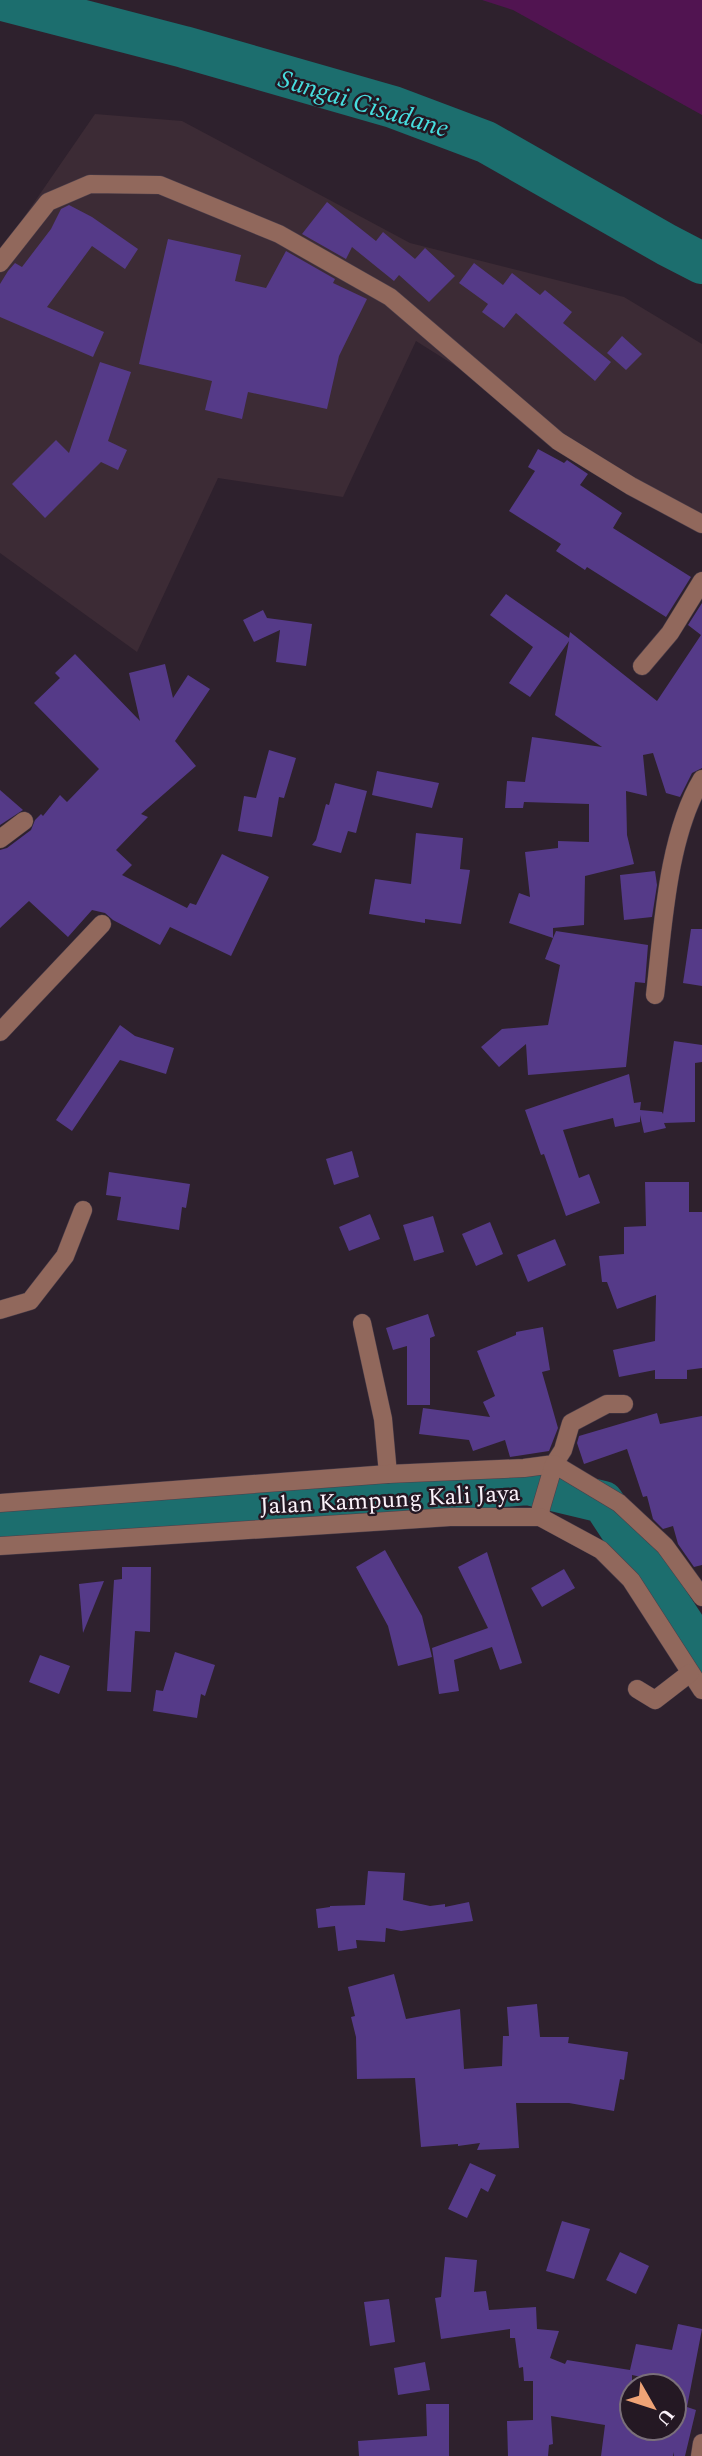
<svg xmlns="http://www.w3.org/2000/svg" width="702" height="2456" viewBox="0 0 702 2456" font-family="Spectral,serif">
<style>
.industrial{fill:#3c2b35}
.green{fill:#511451}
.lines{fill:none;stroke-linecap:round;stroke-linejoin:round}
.river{stroke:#1c6e6e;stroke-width:42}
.building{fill:#553a88;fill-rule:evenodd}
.minor-casing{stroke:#4b3e4a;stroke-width:19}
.minor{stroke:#91685c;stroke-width:18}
.labels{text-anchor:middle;stroke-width:5;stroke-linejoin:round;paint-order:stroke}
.street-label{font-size:24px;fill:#fbf2fa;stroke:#241823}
.water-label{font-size:26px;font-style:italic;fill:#47dedf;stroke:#241823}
</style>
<rect width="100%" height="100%" fill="#2e212d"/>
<path class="industrial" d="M95,114L182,121L410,243L624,297L702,344V521L416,341L343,497L218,478L137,652L0,553V252Z"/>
<path class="green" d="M482,0H702V115L513,10Z"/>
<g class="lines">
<g class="river">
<path d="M3,0L184,47L393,107L486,142L667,245L702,263"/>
<path d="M0,1532L204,1511L528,1484L603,1502L702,1653"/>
</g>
</g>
<g class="building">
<path d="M327,202L376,241L383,232L415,259L425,248L455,276L429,302L399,275L394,281L352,247L346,259L302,234Z"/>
<path d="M69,205L92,217L138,249L125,269L92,246L47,307L104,332L93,357L0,317V284L8,271L15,263L22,267L51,229L61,209Z"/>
<path d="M168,239L241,255L235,281L266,288L286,251L335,279L333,283L367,299L339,356L327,409L248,392L242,419L205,410L212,381L139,364Z"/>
<path d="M474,263L503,285L512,273L540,295L545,290L572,312L563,323L611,362L595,381L516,313L504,328L482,312L488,304L459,283Z"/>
<path d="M622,336L642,354L626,370L607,353Z"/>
<path d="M100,362L131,372L108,441L127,450L118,470L101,462L45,518L12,484L56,440L69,453Z"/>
<path d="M538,449L564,463L567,460L588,474L580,485L622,513L613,528L691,577L666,617L587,567L585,570L556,551L561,544L509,511L535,471L528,467Z"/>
<path d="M506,594L569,638L570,632L657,701L701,635L688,625L702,603V768L692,773L680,797L666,793L653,753L643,755L647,796L626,791L627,835L634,864L585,876L584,925L553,928V938L556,931L648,945L645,983L635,982L626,1067L528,1075L526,1044L499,1067L481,1047L502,1029L548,1025L560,965L545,959L553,938L509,923L519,893L530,897L525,852L558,848V841L589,842V804L524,802L523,808H505L507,781L525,782L532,737L602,747L555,715L569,641L530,697L509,683L533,647L490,615Z"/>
<path d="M263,610L267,618L312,624L306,666L276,662L280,630L254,642L243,620Z"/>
<path d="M75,654L140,721L129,673L165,664L173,698L188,675L210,689L175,741L196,766L141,814L148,817L116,850L132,865L122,875L187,908L190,903L196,905L222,854L269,877L231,956L170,927L160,945L113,920L105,913L92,910L68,937L29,901L0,928V850L7,848L31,830L35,820L41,814L43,816L60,795L67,802L99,769L34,703L60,678L55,673Z"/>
<path d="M269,750L296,758L284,798L279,797L272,837L238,831L244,796L256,798Z"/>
<path d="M377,771L439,783L432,808L372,795Z"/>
<path d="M335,783L367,791L356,833L348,831L341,853L312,845L316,840L326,804L329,805Z"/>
<path d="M0,790L23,810L0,825Z"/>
<path d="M416,833L463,838L460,869L470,870L461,924L425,919V923L369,914L375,879L411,884Z"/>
<path d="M655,871L657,885L652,917L624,920L620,875Z"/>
<path d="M691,929H702V986L683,983Z"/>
<path d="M120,1025L135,1036L174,1048L166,1074L120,1060L72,1131L56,1120Z"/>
<path d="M674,1041L702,1045V1062L695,1063V1122L664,1123L666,1128L644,1133L640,1115V1122L615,1127L613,1118L563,1130L579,1178L589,1174L600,1203L566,1216L544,1154L541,1155L525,1110L629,1074L634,1103L641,1102L640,1110L662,1112L663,1114Z"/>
<path d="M352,1151L359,1177L334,1185L326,1159Z"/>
<path d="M109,1172L190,1184L186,1208L182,1207L179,1230L117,1220L121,1197L106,1195Z"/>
<path d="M645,1182H689V1212H702V1368L687,1370V1379H655V1370L619,1377L613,1350L655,1341L656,1295L617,1309L607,1282H602L599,1256L624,1254V1227L646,1226Z"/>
<path d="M370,1214L380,1239L349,1251L339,1227Z"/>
<path d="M433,1216L444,1252L414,1261L403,1225Z"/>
<path d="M490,1222L503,1254L476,1266L462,1234Z"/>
<path d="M555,1239L566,1265L528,1282L517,1255Z"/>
<path d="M428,1314L435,1336L430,1338V1405H407V1346L393,1350L386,1328Z"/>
<path d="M543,1327L550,1370L542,1372L558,1428L549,1451L510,1457L505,1440L473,1451L469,1440L419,1434L423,1408L490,1417L483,1402L495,1396L477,1351L516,1335V1332Z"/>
<path d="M657,1413L660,1424L702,1416V1565L694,1567L678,1544L673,1526L663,1529L653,1519L647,1496L643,1497L627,1449L584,1464L577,1443L579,1436Z"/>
<path d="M385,1550L422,1616L432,1657L398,1666L388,1626L356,1567Z"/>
<path d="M487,1552L522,1663L500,1670L492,1647L454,1660L459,1691L439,1694L432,1648L488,1628L458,1567Z"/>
<path d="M122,1567H151L150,1632L135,1631L131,1692L107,1691L114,1580L122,1579Z"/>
<path d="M564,1569L575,1588L542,1607L531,1588Z"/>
<path d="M104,1581L83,1633L79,1584Z"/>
<path d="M175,1652L215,1665L205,1696L201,1694L197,1718L153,1711L156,1690L163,1691Z"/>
<path d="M40,1655L70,1666L59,1694L29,1682Z"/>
<path d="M368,1871L405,1873L403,1900L430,1906L445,1904V1907L469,1902L473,1921L401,1931L386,1928L385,1942L356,1940L357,1948L338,1951L335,1926L318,1928L316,1909L330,1907V1906L365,1905Z"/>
<path d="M394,1974L406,2019L460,2009L464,2069L502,2066L503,2036H509L507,2007L537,2004L540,2037H569L568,2043L628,2052L624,2080L620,2079L614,2111L569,2103H516L519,2148L477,2150L480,2143L458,2146V2144L421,2147L415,2078L357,2079L356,2037L351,2017L355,2016L348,1987Z"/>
<path d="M470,2163L496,2175L488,2192L481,2188L467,2218L448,2209Z"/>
<path d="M562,2221L590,2229L574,2279L546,2271Z"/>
<path d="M620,2252L649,2266L636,2294L606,2280Z"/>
<path d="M445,2257L477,2260L474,2292L486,2291L489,2310L536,2307L537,2329L559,2331L550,2358L565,2364L567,2360L630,2370L636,2344L672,2350L678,2324L702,2329L687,2407L696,2410L685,2456H674V2452L673,2456H601L605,2425L551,2416L553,2444L549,2445L548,2456H508L507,2421L533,2420V2381H524L523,2367L519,2368L515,2338H510V2329L441,2339L435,2298L441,2297ZM632,2375L674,2384V2428H632Z"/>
<path d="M389,2299L395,2342L370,2346L364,2302Z"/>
<path d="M425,2362L430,2390L398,2395L394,2368Z"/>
<path d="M426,2404H449V2456H359L358,2441L427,2436Z"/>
</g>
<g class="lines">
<defs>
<g id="minor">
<path d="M0,263L48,202L90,184L160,185L279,234L390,297L558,441L631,486L702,524"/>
<path d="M642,666L670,633L702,581"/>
<path d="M0,839L24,821"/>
<path d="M655,995C663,928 667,837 702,779"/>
<path d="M0,1032L102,924"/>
<path d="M0,1310L30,1301L65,1256L83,1210"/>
<path d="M362,1323L383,1419L388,1474"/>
<path d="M0,1503L388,1474L524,1468L554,1464L563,1450L571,1423L607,1404H624"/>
<path d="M540,1517L541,1508L554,1464L619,1503L665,1546L702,1597"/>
<path d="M0,1546L450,1517H540L601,1550L631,1580L702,1690"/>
<path d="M637,1689L655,1700L690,1673"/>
<path d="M700,2456L702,2443"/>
</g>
</defs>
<use href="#minor" class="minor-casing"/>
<use href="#minor" class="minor"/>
</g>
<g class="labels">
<g class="street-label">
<text transform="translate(390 1499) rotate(-3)" y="8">Jalan Kampung Kali Jaya</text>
</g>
<g class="water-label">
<text transform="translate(364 103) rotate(17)" y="9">Sungai Cisadane</text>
</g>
</g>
<g transform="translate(653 2407) rotate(129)"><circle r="33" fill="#241823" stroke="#7a6f79" stroke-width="2"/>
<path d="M0-5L12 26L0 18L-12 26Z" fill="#efa376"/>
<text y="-10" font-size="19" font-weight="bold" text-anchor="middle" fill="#fbf2fa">U</text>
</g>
</svg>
